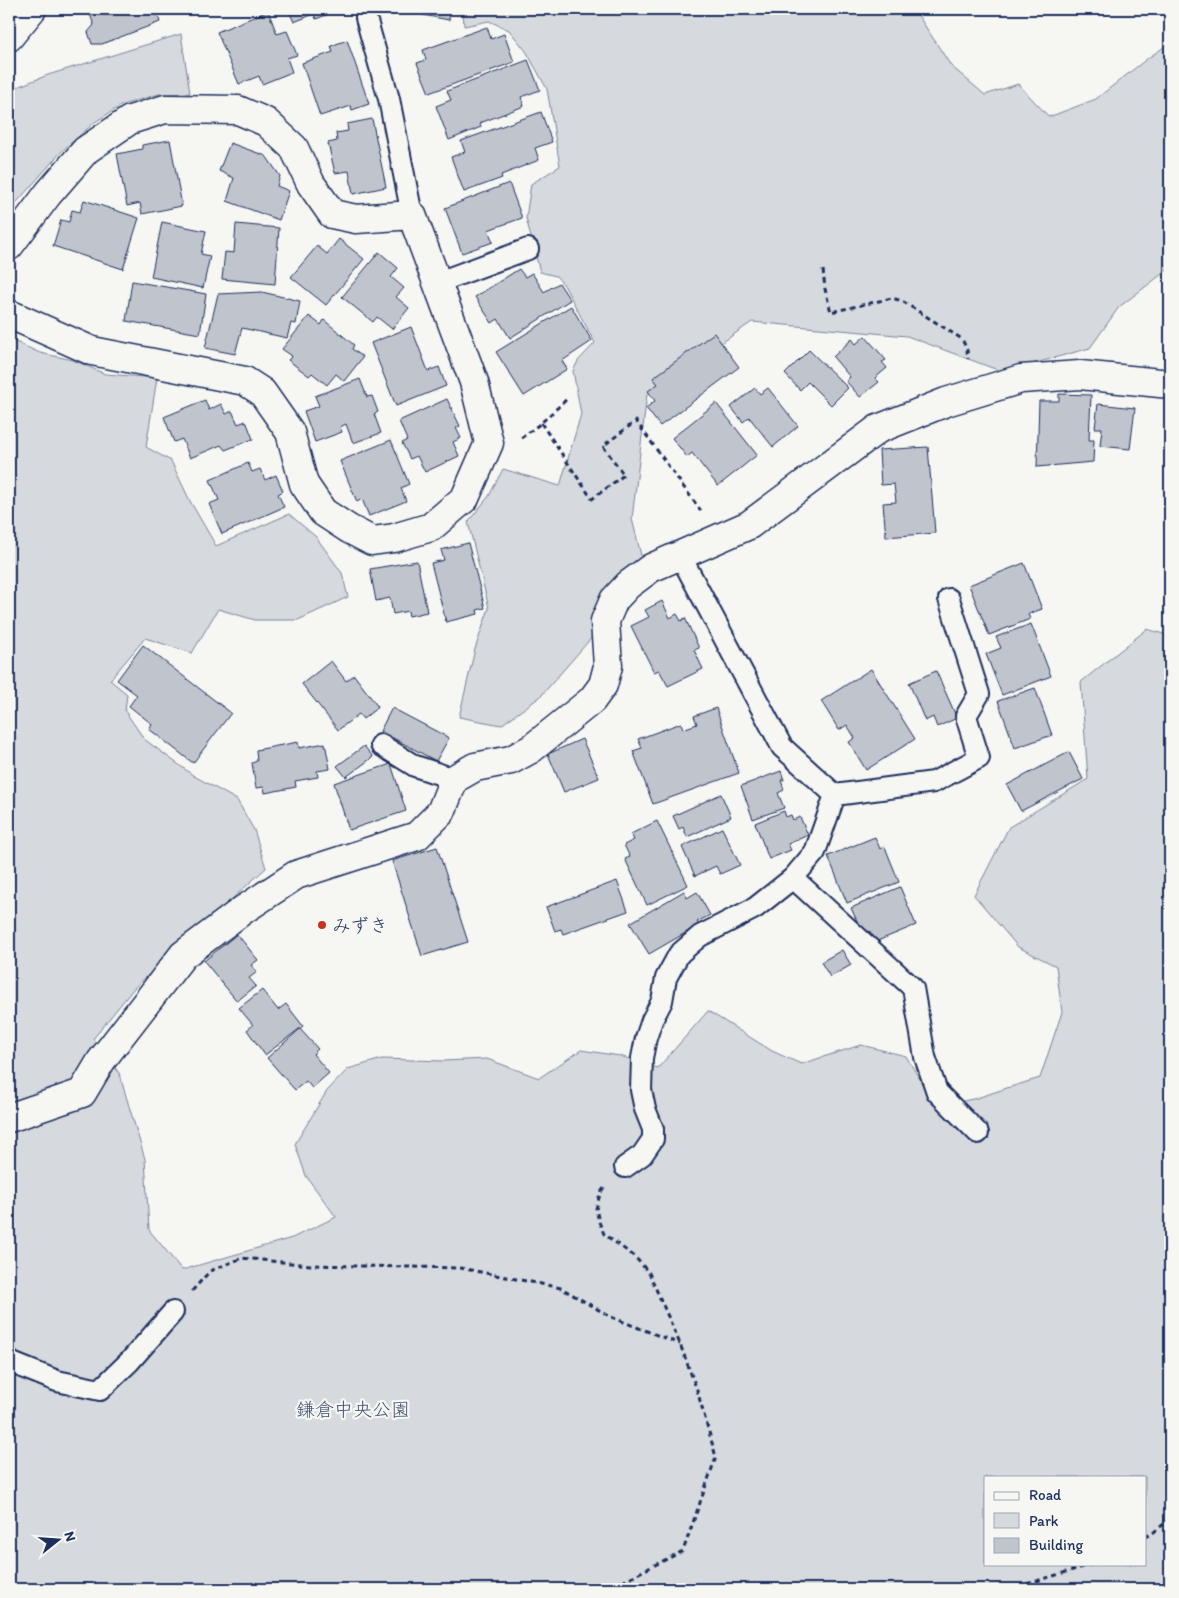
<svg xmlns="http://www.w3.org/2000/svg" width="1179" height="1598" viewBox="0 0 1179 1598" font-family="Itim,'Klee One',sans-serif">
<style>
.green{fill:#d6d9dd;stroke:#78849e;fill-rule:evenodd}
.building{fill:#c0c4cd;stroke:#1b2f5e}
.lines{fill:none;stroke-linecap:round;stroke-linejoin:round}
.service-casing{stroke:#1b2f5e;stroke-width:24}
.minor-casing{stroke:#1b2f5e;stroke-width:31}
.path{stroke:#1b2f5e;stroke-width:3;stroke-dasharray:5 4;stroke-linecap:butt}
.service{stroke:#f6f6f2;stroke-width:20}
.minor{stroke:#f6f6f2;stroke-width:28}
.poi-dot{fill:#c8321e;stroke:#f6f6f2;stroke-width:2}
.labels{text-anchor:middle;stroke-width:4.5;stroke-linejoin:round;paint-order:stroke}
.poi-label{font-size:19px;fill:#1b2f5e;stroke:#f6f6f2;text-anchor:start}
.park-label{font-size:19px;fill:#405177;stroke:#f6f6f2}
</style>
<rect width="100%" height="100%" fill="#f6f6f2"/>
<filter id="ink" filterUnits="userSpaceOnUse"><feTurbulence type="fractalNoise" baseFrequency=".02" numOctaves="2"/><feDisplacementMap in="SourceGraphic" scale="10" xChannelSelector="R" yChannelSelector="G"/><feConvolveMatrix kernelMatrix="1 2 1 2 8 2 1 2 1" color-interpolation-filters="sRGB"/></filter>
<g filter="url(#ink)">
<g class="green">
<path d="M463,9H914L951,66L985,95L1018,84L1049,117L1096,99L1148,58L1170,43V268L1119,307L1090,348L1003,372L907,336L752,322L647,394L632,519L646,575L540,697L501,725L459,717L475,649L489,608L468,522L489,496L503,469L560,486L581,414L573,371L578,361L595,343L564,285L556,276L540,272L526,218L531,184L560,166L547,89L526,51L509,30L489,21L464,26Z"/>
<path d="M181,34L190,93L159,94L122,105L95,122L62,151L9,211V90L48,75Z"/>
<path d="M9,339L40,353L73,360L105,374L157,378L146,447L171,461L190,501L216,546L289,514L316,537L342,573L348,597L298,620H255L218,609L192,653L145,638L110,680L127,694L125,711L144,739L194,776L237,800L254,830L266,868L134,988L93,1039L119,1073L145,1159L149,1230L182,1270L292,1238L336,1217L306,1176L295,1144L327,1091L348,1069L382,1059L444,1061L487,1059L539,1078L581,1050L620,1056L658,1068L708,1011L772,1051L801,1064L861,1045L906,1056L936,1107L977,1098L1007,1088L1040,1078L1062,1012L1056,966L1018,947L974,895L1009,827L1088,779L1081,682L1147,629L1170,636V1589H9ZM985,1477H1145V1564H985Z"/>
</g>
<g class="building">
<path d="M88,9H156L160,22L102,44H92L88,32L94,25Z"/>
<path d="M288,9H342L316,19L314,14L294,22Z"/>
<path d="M403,9H450L449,20L402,11Z"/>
<path d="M268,11L277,34L287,31L297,55L287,58L292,72L262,84L259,76L239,84L217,32Z"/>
<path d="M487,27L491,39L504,34L514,62L429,93L417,63L426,60L423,50Z"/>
<path d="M347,40L369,104L352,110L351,106L320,116L302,63L333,52L331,46Z"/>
<path d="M528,60L540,90L521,97L524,106L480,123L481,127L449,140L436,106L451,100L447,91Z"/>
<path d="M541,112L552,142L535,148L539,160L501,175L502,178L464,192L451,157L465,152L461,141Z"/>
<path d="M372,119L386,187L353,194L349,171L335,173L328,143L337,141L336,133L348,131L347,124Z"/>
<path d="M170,140L182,206L142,214L140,203L127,206L117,154L142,149V145Z"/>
<path d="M230,143L266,156L280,176L277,186L289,191L279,220L227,201L234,178L219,171Z"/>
<path d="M509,183L522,218L488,230L493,242L462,253L445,208Z"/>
<path d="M84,200L139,218L123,269L53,246L61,220L69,222L72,210L80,212Z"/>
<path d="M162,222L206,231L201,254L210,256L203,288L151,277Z"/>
<path d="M236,224L279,228L275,284L222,279L225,252L234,253Z"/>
<path d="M339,239L364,259L326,305L291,277L317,246L327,254Z"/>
<path d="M379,252L398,268L391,277L404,288L396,297L409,308L392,329L377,317L373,322L342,297Z"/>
<path d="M519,269L525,277L532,273L544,292L559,283L570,300L510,338L498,319L492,323L475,297Z"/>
<path d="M132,281L206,294L200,334L126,321Z"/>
<path d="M262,292L300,301L296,324L291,323L287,338L242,328L235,354L205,348L218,294Z"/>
<path d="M571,306L592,341L562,361L567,369L524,396L496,352Z"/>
<path d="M309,316L321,325L324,320L354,345L352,349L363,357L344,381L336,374L327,385L312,373L309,376L288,360L292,356L282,349Z"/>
<path d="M411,327L428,371L439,367L446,386L396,406L371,343Z"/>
<path d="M714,333L739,367L660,426L646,408L655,401L648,391L658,384L653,378Z"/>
<path d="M865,336L886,360L882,362L887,368L875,378L879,382L860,397L846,381L850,377L833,357L852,339L856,344Z"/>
<path d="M809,350L848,388L831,405L808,382L800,390L785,374Z"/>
<path d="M360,379L367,397L372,396L378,412L374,414L381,433L353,443L346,424L340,427L342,432L315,442L304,411L319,406L315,396Z"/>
<path d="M755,388L760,394L768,388L798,426L773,447L749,417L743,422L731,407Z"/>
<path d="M1059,394L1091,395L1089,440H1094L1093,462L1037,467L1039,401H1059Z"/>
<path d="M447,399L460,426L456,428L461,438L453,442L459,456L425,472L417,456L410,459L402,443L407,440L399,421Z"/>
<path d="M205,400L209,410L221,404L226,414L232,411L238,424L246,421L253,439L225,450L221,445L190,458L182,439L174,442L164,417Z"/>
<path d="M716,403L757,455L718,486L692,453L687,457L672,438Z"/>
<path d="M1098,404L1135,408L1130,449L1100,446L1102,428H1095Z"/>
<path d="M391,440L409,484L401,488L406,501L369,516L362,499L357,502L340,461Z"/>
<path d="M928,447L935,533L886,537L883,503L896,502L894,484L881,485L879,450Z"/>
<path d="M248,463L252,472L260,469L265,480L276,475L283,491L278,494L284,507L222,534L209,504L219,500L210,480Z"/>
<path d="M468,543L485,608L477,610L478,614L446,622L431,563L444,560L441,550Z"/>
<path d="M417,561L427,612L409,616L408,611L393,614L390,598L376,601L370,569Z"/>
<path d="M1024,563L1042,609L1028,614L1030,619L989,635L969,585Z"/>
<path d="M662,601L670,618L677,614L681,621L685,618L699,648L694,650L703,669L668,686L659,670L654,672L631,626L649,617L645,610Z"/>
<path d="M1031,624L1051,676L1002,695L986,654L1001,648L996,637Z"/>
<path d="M143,645L231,713L193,763L149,729L152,724L129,706L137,695L117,680Z"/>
<path d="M331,661L346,681L354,675L378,707L363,719L359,714L338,730L302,684Z"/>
<path d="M871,669L915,739L866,770L849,742L855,738L847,725L839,730L821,701Z"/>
<path d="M936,671L957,718L937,727L933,717L925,721L909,683Z"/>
<path d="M1035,688L1052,735L1015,748L998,701Z"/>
<path d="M392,708L449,738L436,761L380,731Z"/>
<path d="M716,708L739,773L653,804L633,751L642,748L638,739L681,723L683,729L697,724L694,716Z"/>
<path d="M582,739L599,778L564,792L548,754Z"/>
<path d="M298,742L299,748L325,743L330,769L317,771L318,777L295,781L296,787L265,793L264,787L256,788L252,763L257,761L256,750Z"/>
<path d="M364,746L373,757L346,777L337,766Z"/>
<path d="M1069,752L1083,779L1021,811L1007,785Z"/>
<path d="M391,764L406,811L349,830L334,783Z"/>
<path d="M781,771L784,780H781L784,790L778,793L784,808L753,819L741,786Z"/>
<path d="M721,794L731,817L687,837L683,827L679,829L673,816Z"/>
<path d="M784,811L786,817L791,815L793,820L800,817L808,835L788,844L791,850L769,859L755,823Z"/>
<path d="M657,821L688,885L647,905L625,859L630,857L624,845L634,840L631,834Z"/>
<path d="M722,828L740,865L720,874L716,866L695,876L682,847Z"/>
<path d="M875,837L880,849L885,847L899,882L847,903L828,856Z"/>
<path d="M437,847L468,942L422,956L392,861Z"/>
<path d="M617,881L628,911L563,934L561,929L555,931L546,907Z"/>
<path d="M900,887L916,925L875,942L870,931L863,934L851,908Z"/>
<path d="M684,891L687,898L697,892L710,915L697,922L699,925L649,954L630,923Z"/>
<path d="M237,934L258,960L251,965L257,972L249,978L256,986L237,1001L204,961Z"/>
<path d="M842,950L851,965L830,977L821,962Z"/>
<path d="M262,990L278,1010L286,1004L303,1026L265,1055L247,1030L253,1025L239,1008Z"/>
<path d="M300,1029L318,1049L313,1054L329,1073L312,1088L306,1081L295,1090L267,1058Z"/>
</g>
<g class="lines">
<defs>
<g id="service">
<path d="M366,18L389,99L412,215"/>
<path d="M436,283L528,249"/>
<path d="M381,745L415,766L454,779"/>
<path d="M835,795L934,782L979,758L966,716L979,694L949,599"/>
<path d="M793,878L913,988L925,1057L937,1092L978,1133"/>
<path d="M625,1167L642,1155L653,1139V1129L645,1109L641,1090L642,1058L646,1038L652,1020L662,1001L666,978L679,954L700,936L755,908L793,878L815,852L835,795L782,747L680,555"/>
<path d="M9,1360L12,1363L57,1381L100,1390L130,1361L173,1312"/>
</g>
<g id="minor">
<path d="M9,37L32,9"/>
<path d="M9,246L48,194L86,150L130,120L165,109L238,110L266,122L294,148L311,184L332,214L356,219L412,215L474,382L489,443L465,498L431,527L394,538L372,541L349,529L323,512L304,484L290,432L262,392L245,381L92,351L9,314"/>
<path d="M9,1118L82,1093L101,1061L183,955L243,910L296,875L417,836L441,812L454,779L475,767L511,760L531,749L592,700L603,685L608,666L605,621L614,600L628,585L651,568L749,525L878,429L946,402L1021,379L1080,375L1170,384"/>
</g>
</defs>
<use href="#service" class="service-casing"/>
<use href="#minor" class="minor-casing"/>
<g class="path">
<path d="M823,270L825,289L831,312L892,298L902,301L962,339L967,350L968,359"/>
<path d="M541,423L592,499L624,475L603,446L636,421L701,511"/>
<path d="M521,438L541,423L568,398"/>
<path d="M604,1188L600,1194L596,1209L599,1222L604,1234L635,1257L649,1273L680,1344L697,1390L716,1457L683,1551L625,1580L611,1589"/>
<path d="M192,1291L210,1271L242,1258L310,1265L460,1268L561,1288L611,1317L680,1344"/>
<path d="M1145,1537L1154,1532L1170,1519"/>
<path d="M810,1588V1589"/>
<path d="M1010,1589L1093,1564"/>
</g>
<use href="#service" class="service"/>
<use href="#minor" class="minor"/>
</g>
</g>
<circle class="poi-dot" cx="322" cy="925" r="5"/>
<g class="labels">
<g class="poi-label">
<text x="332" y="932">みずき</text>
</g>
<g class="park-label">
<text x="353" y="1416">鎌倉中央公園</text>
</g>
</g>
<rect width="1179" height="1598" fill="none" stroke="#f6f6f2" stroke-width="30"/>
<rect x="15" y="15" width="1149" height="1568" fill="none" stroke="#1b2f5e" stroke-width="2" filter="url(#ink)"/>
<rect x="984" y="1476" width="162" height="90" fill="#f6f6f2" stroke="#9ea6b7"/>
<rect x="994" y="1492" width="25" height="8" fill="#f6f6f2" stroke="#9ea6b7"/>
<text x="1029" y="1500" font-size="15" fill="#1b2f5e">Road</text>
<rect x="994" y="1513" width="25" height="15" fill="#d6d9dd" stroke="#9ea6b7"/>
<text x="1029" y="1526" font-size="15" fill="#1b2f5e">Park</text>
<rect x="994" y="1538" width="25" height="15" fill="#c0c4cd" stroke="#9ea6b7"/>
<text x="1029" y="1550" font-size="15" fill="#1b2f5e">Building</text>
<g transform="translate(58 1540) rotate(73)" stroke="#f6f6f2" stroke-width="4" paint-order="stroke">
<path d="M0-4L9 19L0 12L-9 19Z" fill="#1b2f5e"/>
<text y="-8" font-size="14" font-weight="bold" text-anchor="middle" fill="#1b2f5e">N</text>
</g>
</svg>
